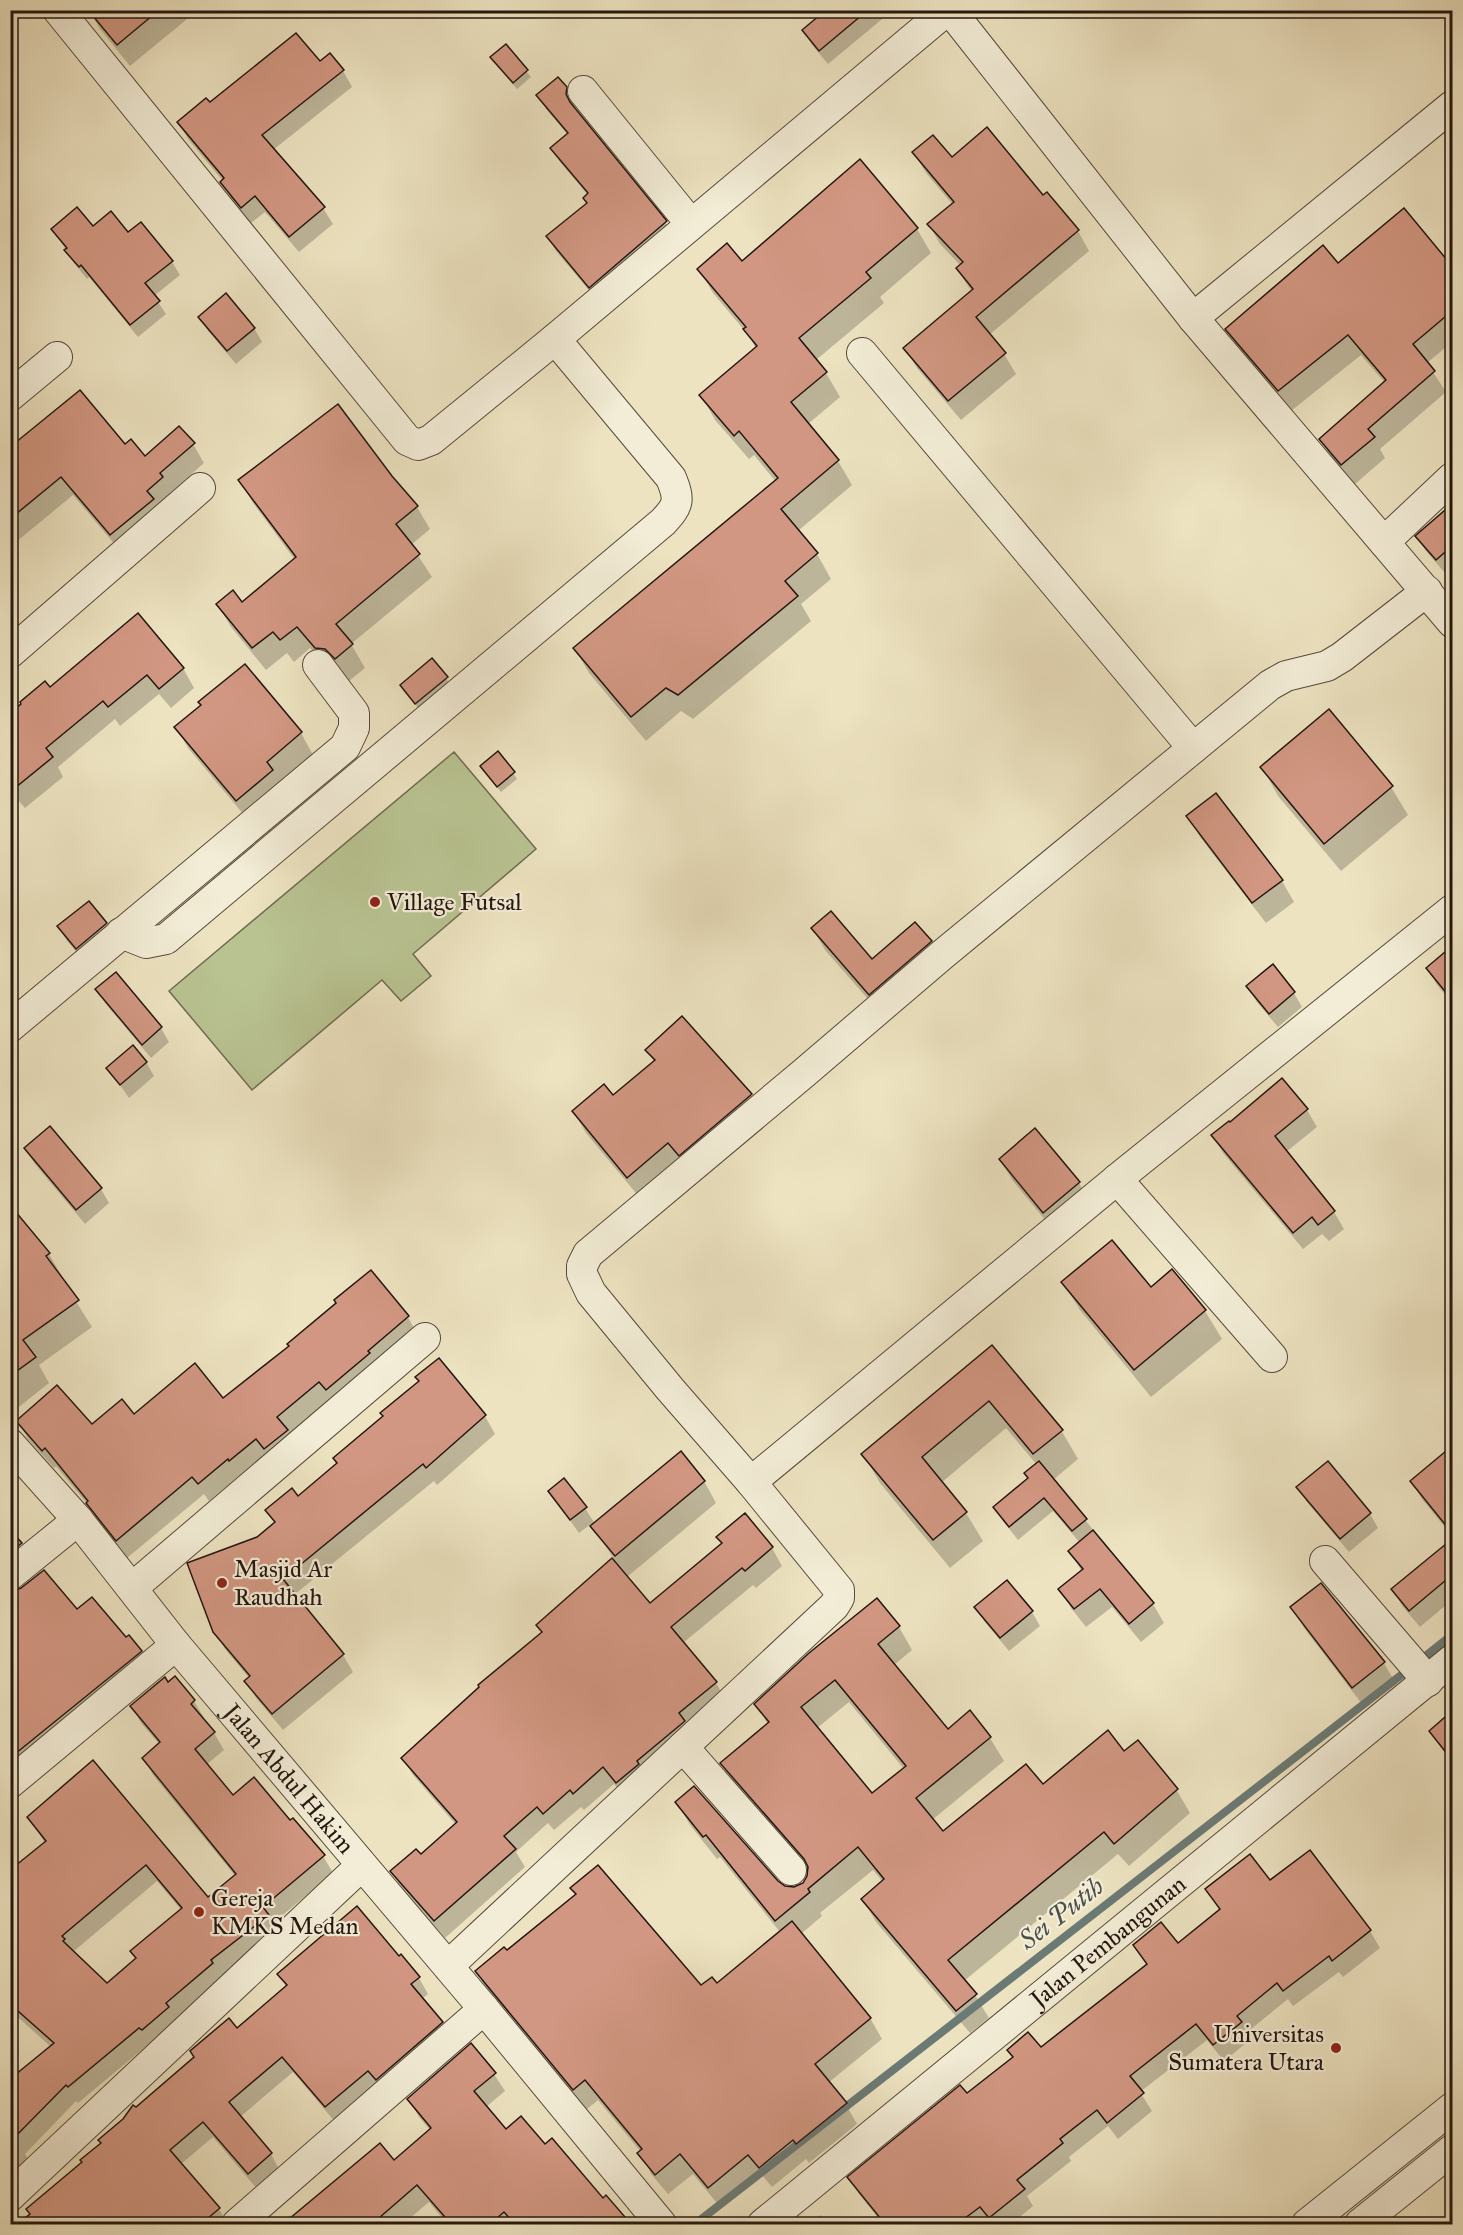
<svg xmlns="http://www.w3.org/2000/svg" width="1463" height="2235" viewBox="0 0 1463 2235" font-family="'IM FELL Great Primer',serif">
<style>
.green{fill:#b9c392;stroke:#6e6c51;stroke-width:1.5}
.shadow{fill:#0003;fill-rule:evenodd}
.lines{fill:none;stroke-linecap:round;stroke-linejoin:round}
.stream{stroke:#6b7a75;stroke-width:8}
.building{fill:#d29782;stroke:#241610;stroke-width:1.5;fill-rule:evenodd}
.minor-casing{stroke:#56493c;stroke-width:32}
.minor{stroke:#f3edd7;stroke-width:30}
.poi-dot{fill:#8f2418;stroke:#f3edd7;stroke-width:2}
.labels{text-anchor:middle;stroke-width:4.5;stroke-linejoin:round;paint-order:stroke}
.poi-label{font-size:24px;fill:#241610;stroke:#f3edd7;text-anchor:start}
.street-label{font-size:24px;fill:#241610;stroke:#f3edd7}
.water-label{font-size:26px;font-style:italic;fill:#4d504b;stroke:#f3edd7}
</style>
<rect width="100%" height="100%" fill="#ede3c1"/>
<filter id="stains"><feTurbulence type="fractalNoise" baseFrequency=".00333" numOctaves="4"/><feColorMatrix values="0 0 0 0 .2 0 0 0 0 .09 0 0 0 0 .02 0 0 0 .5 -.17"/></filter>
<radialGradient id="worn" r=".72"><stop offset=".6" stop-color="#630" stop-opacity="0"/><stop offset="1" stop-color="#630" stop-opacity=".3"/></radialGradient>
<path class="green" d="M454,752L536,849L413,954L431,976L401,1001L382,980L252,1090L169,991Z"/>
<g class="shadow">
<path d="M89,10H189L192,15L130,66L100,29Z"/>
<path d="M828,10H893L828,64L812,45L804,31Z"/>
<path d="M506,46L531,77L517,89L496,64Z"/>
<path d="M319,63L343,71L352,87L273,150L323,208L333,224L299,252L265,212L251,223L231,198L222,182L223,181L188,139L179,123Z"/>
<path d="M565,88L574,103L573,109L665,222L674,236L598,301L556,251L548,237L588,204V195L560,162L552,148L568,135L546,109L538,95Z"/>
<path d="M914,153L951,159L1043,197L1047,194L1078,231L1089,251L989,335L1004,354L1016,374L961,420L917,368L905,348L972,292L957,269L961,266L940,244L929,224L953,205L926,173Z"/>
<path d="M1404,210L1452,269V342L1427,363L1446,392L1380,449L1385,458L1354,485L1333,460L1321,440L1385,383L1361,355L1291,411L1239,350L1227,329L1338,265Z"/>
<path d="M93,228L128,234L172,262L180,275L154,296L166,314L138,337L89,277L87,279L74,263L53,229Z"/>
<path d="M917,229L931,253L880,297L884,303L816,360L826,373L840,397L808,424L838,461L852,485L798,531L817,554L831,579L801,604L811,621L693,719L681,711L646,741L589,673L575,649L776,482L754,455L749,459L715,420L701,395L756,349L750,337L713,293L699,269L742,263Z"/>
<path d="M200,317L254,328L262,342L236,364L208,331Z"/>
<path d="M193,444L204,463L170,493L173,497L122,553L73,495L10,547V450L125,446L145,458Z"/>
<path d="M240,480L417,507L430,529L411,545L432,577L351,644L365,668L349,681L340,672L329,671L310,648L294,662L287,653L266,670L231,627L218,605L242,604L295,560L253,503Z"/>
<path d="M1452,506V567L1445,573L1425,550L1417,536Z"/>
<path d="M10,617L17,628L10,633Z"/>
<path d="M245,666L301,733L313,755L249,821L188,748L176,727Z"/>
<path d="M183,668L194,688L171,708L159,694L120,726L115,719L58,767L63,777L25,808L10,791L50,689Z"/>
<path d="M446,678L454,692L424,717L402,685Z"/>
<path d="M1262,767L1391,787L1408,815L1341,871L1278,796Z"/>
<path d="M486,773H513L517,779L501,792Z"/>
<path d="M1188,816L1282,881L1294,902L1266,923L1200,837Z"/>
<path d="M88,903L106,924L114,938L85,962L67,941L59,927Z"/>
<path d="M813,929L872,961L931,942L943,963L882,1015L825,950Z"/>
<path d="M1445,954L1452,963V1003L1437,985L1428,969Z"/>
<path d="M116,974L161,1028L169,1042L151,1058L105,1003L97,989Z"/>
<path d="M1248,987L1294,993L1302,1007L1278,1027L1256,1001Z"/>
<path d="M647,1050L751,1095L763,1116L640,1198L586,1133L574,1112L613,1097L654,1062Z"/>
<path d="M146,1062L154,1076L129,1098L108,1068Z"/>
<path d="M1282,1081L1307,1110L1317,1127L1286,1152L1334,1212L1344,1229L1329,1241L1322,1234L1303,1249L1223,1153L1213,1136Z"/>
<path d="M50,1128L101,1189L109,1203L85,1224L34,1163L26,1149Z"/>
<path d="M1000,1160L1079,1183L1091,1204L1056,1233L1013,1181Z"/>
<path d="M10,1208L49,1254L64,1280L63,1281L92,1327L39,1365L49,1383L10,1414Z"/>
<path d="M1172,1271L1205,1311L1222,1339L1151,1397L1080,1310L1063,1282L1150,1289Z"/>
<path d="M370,1272L408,1317L418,1336L331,1399L289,1434L297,1449L241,1478L239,1476L209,1501L204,1494L127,1558L98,1522L89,1506L56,1466L54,1468L28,1439L18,1421L91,1426L134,1416L223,1400L291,1347Z"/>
<path d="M992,1347L1061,1430L1078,1459L1053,1480L1153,1604L1164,1623L1141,1642L1112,1607L1086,1627L1071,1608L1060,1589L1082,1572L1070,1551L1080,1543L1053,1511L1018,1540L1003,1521L995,1507L1029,1479L1037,1465L1006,1428L941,1483L966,1513L983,1541L950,1568L880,1483L863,1454Z"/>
<path d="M438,1360L485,1416L495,1434L437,1485L434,1481L294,1595L343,1655L353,1672L283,1730L256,1698L246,1681L249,1678L225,1649L214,1631L258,1539L275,1524L267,1511L298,1498L338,1464L420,1382L417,1378Z"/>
<path d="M1452,1448V1536L1422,1499L1412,1482Z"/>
<path d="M704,1481L716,1503L627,1577L650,1605L722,1545L718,1537L744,1515L772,1548L782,1566L756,1588L753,1585L683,1643L716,1683L726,1700L627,1800L614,1784L584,1810L581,1807L554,1830L548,1823L516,1852L525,1867L445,1938L402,1889L392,1872L421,1856L456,1825L413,1775L403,1758L542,1633L538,1626L614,1559L591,1524L579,1533L549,1491L585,1508L595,1524Z"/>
<path d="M1298,1487L1370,1514L1378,1528L1349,1552L1306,1501Z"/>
<path d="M16,1539L33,1565L10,1584V1543Z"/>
<path d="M1452,1541V1600L1420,1627L1403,1607L1393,1590Z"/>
<path d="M1007,1582L1032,1612L1040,1626L1009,1651L984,1621L976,1607Z"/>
<path d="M10,1593L77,1611L126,1640L141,1651L153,1673L10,1790Z"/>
<path d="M1292,1607L1384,1663L1396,1684L1365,1708L1304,1628Z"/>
<path d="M899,1627L912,1650L894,1665L948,1731L990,1738L1004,1761L932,1820L943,1833L1043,1786L1124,1753L1176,1789L1190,1813L1129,1866L1118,1854L964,1981L975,1995L989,2018L970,2033L876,1922L863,1899L883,1882L873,1870L820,1913L822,1916L801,1934L870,2018L882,2039L828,2083L845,2103L857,2124L809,2163L806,2159L772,2187L761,2174L720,2207L693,2174L668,2194L651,2174L641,2152L598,2100L586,2110L488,1992L477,1972L507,1952L576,1896L572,1889L701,1987L716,1985L780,1932L720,1857L717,1859L690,1825L677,1802L784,1888H794L804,1884L809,1877V1871L735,1786L722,1763L768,1725L756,1704ZM849,1702L904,1769L872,1796L817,1728Z"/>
<path d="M175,1678L194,1701L204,1718L202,1719L214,1733L224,1750L206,1765L233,1797L290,1823L323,1856L333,1873L272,1924L277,1932L220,1977L222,1981L175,2020L178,2025L152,2046L150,2043L78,2103L76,2101L25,2154L37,2173L10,2198V2073L15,2078L51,2047L10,2010V1872L45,1843L29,1818L93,1762L208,1899L236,1877L153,1775L144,1758L160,1745L141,1723L132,1706ZM157,1881L182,1911L132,1952L137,1960L107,1985L73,1952Z"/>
<path d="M1452,1713V1764L1431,1731Z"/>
<path d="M1309,1852L1370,1931L1380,1948L1343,1977L1339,1972L1293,2006L1288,1999L1246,2033L1250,2040L1224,2061L1207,2040L1140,2092L1152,2111L1118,2139L1108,2126L1069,2157L1071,2161L1027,2196L1033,2206L1011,2224H992L990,2223L988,2224H883L859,2194L849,2178L966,2095L1013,2058L1009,2050L1040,2049L1147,1966L1134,1946L1178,1945L1220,1911L1207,1890L1270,1882Z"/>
<path d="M399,1958L419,1978L428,1994L422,1999L442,2022L451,2039L336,2123L293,2072L240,2117L271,2154L280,2171L258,2190L213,2137L181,2164L219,2209L228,2224H20L136,2109L237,2030L287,1988L279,1974Z"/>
<path d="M494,2074L505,2091L486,2107L505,2131L545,2147L624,2218L627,2224H447L429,2202L403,2224H279L290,2215L293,2218L394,2162L430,2130L419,2117L409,2099Z"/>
<path d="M821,2215L828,2224H809Z"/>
</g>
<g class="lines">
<g class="stream">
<path d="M1418,1662L1452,1635"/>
<path d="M695,2224L1409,1669"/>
</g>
</g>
<g class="building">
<path d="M88,10H159L117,45Z"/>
<path d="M826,10H868L819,51L802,30Z"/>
<path d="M296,33L320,61L330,53L344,70L262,135L325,207L289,237L255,196L241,208L220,182L224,178L177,122L206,98L210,102Z"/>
<path d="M506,44L528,70L513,83L490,57Z"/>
<path d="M558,77L567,87L566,94L570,102L667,221L589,288L546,236L587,203L583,198L588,193L550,148L568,133L536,95Z"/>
<path d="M987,127L1043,195L1047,192L1079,230L976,317L1006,353L948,401L903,348L973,289L956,268L963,262L927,224L954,202L912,152L933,135L952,157Z"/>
<path d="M860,159L918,228L866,272L871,278L799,338L827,372L791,402L839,460L781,509L818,553L785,581L798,596L678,695L666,688L631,717L573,648L778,478L739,431L734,436L699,395L757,346L743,329L746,327L697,269L727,243L742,261Z"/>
<path d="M77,207L93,226L111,211L128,232L141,222L173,261L145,283L160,301L130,325L81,265L79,267L64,250L67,248L51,229Z"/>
<path d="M1404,208L1452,266V311L1413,344L1435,371L1368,429L1375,437L1341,465L1319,439L1386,380L1348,335L1278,391L1225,329L1323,245L1338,263Z"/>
<path d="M226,293L255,328L227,351L198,317Z"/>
<path d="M80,390L125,444L131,439L145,456L179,426L195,443L160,473L163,477L147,491L154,499L110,535L61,477L10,519V447Z"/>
<path d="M338,404L392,476L418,506L396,524L420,554L336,624L353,644L335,659L325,649L315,648L297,627L280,640L273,632L252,648L216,604L233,590L242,602L296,557L238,480Z"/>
<path d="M1452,504V546L1436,560L1415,536Z"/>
<path d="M138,613L184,668L159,689L147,675L108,707L103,701L46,748L53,757L10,792V713L21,704L20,702L45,681L50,687Z"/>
<path d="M432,658L448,677L415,704L400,685Z"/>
<path d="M245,664L302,732L267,762L273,770L236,801L174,727L201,705L198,702Z"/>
<path d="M1329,709L1393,786L1324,844L1260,767Z"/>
<path d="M498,751L515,772L497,787L480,766Z"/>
<path d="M1216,793L1283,880L1252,903L1186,816Z"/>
<path d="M89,901L107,923L76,949L57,926Z"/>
<path d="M831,911L872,959L915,922L932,941L869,995L811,928Z"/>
<path d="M1452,946V1000L1426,968Z"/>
<path d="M1273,964L1295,992L1269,1014L1246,986Z"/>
<path d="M116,972L162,1027L142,1045L95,989Z"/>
<path d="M682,1016L752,1094L679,1156L668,1143L627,1178L572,1111L604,1084L613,1095L655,1060L645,1050Z"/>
<path d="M133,1045L147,1062L120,1085L106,1068Z"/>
<path d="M1282,1078L1308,1109L1275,1136L1335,1211L1318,1225L1312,1217L1293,1233L1211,1135L1229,1121L1230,1122Z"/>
<path d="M50,1126L102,1188L76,1210L24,1148Z"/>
<path d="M1035,1128L1080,1182L1043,1213L999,1159Z"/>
<path d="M10,1205L50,1253L46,1256L79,1300L23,1340L36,1357L10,1376Z"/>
<path d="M1112,1240L1151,1287L1172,1269L1206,1310L1134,1370L1061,1282Z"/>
<path d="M371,1270L409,1316L368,1351L370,1353L326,1390L319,1382L277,1417L288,1430L264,1449L256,1439L229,1461L228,1459L198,1484L192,1477L116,1541L86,1503L88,1501L45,1448L42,1451L16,1421L57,1385L92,1424L122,1399L134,1414L195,1363L223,1398L289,1346L287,1344L336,1303L334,1300Z"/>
<path d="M992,1345L1063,1430L1033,1454L989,1401L922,1457L967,1512L933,1540L861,1454Z"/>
<path d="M439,1358L486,1415L426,1468L423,1464L283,1579L344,1654L272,1714L244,1681L250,1676L213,1632L187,1563L257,1537L275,1522L265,1510L292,1488L298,1496L337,1463L333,1458L383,1416L380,1413L419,1381L415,1377Z"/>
<path d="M1452,1446V1533L1410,1481Z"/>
<path d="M681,1451L705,1481L615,1556L590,1526Z"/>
<path d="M1039,1461L1087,1519L1072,1531L1044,1498L1009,1527L993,1507L1028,1478L1024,1473Z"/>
<path d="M1328,1461L1371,1513L1340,1539L1296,1487Z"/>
<path d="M564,1478L587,1507L570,1520L548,1491Z"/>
<path d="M745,1513L773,1547L745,1571L742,1568L671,1627L717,1682L679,1713L685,1721L637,1761L639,1764L616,1783L603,1767L573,1794L570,1790L543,1814L537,1807L504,1836L516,1849L434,1921L390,1871L416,1849L421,1854L457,1822L401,1758L479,1687L478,1685L542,1632L536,1625L612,1558L650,1603L722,1543L716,1537Z"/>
<path d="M10,1530L22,1543L10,1552Z"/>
<path d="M1093,1530L1154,1603L1129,1624L1100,1589L1074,1609L1058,1589L1083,1569L1068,1551Z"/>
<path d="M1452,1539V1575L1409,1611L1391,1589Z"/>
<path d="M44,1570L77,1609L92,1597L126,1637L129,1635L142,1651L10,1758V1592L21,1588Z"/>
<path d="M1007,1580L1033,1611L1000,1638L974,1607Z"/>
<path d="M1321,1583L1385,1662L1352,1688L1290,1607Z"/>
<path d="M877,1598L900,1626L878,1644L948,1729L970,1710L991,1737L916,1798L943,1831L1026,1764L1043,1784L1108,1730L1124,1751L1138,1740L1178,1789L1114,1844L1104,1832L948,1960L977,1994L956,2011L861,1899L884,1879L858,1847L808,1889L810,1892L775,1921L706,1835L703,1837L675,1802L694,1786L778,1881L785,1886L794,1887L803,1883L807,1876L808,1867L804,1859L720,1763L769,1722L754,1704L809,1653ZM835,1680L906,1766L872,1793L801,1707Z"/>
<path d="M175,1676L195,1700L191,1704L215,1732L195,1749L233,1795L254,1777L290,1820L293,1818L325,1855L263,1907L269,1915L211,1960L213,1963L166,2003L169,2007L142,2030L139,2028L68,2087L66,2085L10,2142V2079L54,2043L10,2004V1870L46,1841L27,1817L93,1760L208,1897L236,1874L142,1758L160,1742L130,1706L165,1677L168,1682ZM146,1865L182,1908L130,1951L136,1958L107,1983L63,1941L65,1939L62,1936Z"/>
<path d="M1452,1711V1760L1429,1731Z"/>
<path d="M1310,1850L1371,1930L1332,1961L1329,1956L1283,1991L1277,1983L1237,2016L1242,2022L1213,2045L1196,2024L1130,2076L1144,2093L1107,2123L1097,2110L1060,2139L1063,2143L1017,2180L1025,2189L989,2218L980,2207L957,2224H885L847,2177L960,2085L967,2093L1013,2057L1007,2050L1028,2032L1041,2047L1147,1964L1133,1945L1161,1922L1178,1943L1220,1909L1205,1889L1250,1854L1270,1880Z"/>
<path d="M598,1865L701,1985L712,1977L717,1983L792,1921L871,2018L815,2064L847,2103L796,2144L793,2140L759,2168L748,2155L708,2188L680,2154L655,2175L637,2153L642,2149L585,2080L573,2090L475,1971L504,1947L507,1950L576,1894L570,1888Z"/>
<path d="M357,1906L399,1956L401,1954L420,1977L411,1984L443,2022L376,2080L368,2071L325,2107L282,2057L229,2102L272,2153L248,2174L203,2122L170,2150L220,2208L201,2224H17L30,2214L26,2209L82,2162L80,2160L101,2143L98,2140L123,2119L133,2105L136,2107L194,2057L190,2051L229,2018L237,2028L287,1985L277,1974Z"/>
<path d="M471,2043L496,2073L474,2091L506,2129L521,2116L545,2144L552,2138L603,2198L606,2195L631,2224H515L504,2212L490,2224H451L417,2185L372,2224H283L380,2143L394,2160L431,2128L407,2099Z"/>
</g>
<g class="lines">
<defs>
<g id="minor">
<path d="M58,10L407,440L418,445L431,440L555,339L947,10"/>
<path d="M950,10L1193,318L1452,622"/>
<path d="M583,91L691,224"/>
<path d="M1193,318L1452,106"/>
<path d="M862,353L1193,748"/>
<path d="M10,396L57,357"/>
<path d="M1384,542L1452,478"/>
<path d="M10,653L200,488"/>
<path d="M121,933L146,943L166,939L663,522C679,505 680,500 671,478L555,339"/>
<path d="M10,1027L345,747L354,728V713L318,665"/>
<path d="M1117,1179L1272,1357"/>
<path id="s1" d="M10,1444L78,1520L176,1645L484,2009L661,2224"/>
<path d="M751,1482L1127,1171L1452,910"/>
<path d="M1325,1561L1428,1681"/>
<path d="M10,1575L78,1520"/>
<path d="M132,1588L425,1338"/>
<path d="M683,1747L791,1870"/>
<path d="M10,1783L176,1645"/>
<path d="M448,1966L834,1606L839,1598V1590L751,1482L670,1389L591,1293L582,1274V1266L588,1254L804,1073L942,955L1270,685L1286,676L1327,666L1342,657L1427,591"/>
<path d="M10,2196L361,1866"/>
<path d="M237,2224L484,2009"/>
<path id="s2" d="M763,2224L1452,1660"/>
<path d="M1307,2224L1452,2108"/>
<path d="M1360,2224L1452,2150"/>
</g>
</defs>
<use href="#minor" class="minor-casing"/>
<use href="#minor" class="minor"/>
</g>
<g class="poi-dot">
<circle cx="375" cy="902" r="6"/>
<circle cx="222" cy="1583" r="6"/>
<circle cx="199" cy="1912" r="6"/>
<circle cx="1336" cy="2048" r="6"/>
</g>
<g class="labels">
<g class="poi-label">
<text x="387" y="910">Village Futsal</text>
<text x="234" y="1577">Masjid Ar<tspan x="234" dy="28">Raudhah</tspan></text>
<text x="211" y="1906">Gereja<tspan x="211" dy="28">KMKS Medan</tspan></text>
<text x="1324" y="2042" text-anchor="end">Universitas<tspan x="1324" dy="28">Sumatera Utara</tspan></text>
</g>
<g class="street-label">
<text dy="8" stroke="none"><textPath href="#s1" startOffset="436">Jalan Abdul Hakim</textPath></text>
<text dy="8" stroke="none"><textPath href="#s2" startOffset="446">Jalan Pembangunan</textPath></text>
</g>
<g class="water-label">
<text transform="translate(1061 1913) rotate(-38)" y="9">Sei Putih</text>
</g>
</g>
<rect width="1463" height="2235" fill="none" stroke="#ede3c1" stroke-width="36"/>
<rect x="12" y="12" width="1439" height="2211" fill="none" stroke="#241610" stroke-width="3"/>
<rect x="18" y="18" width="1427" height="2199" fill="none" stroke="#241610" stroke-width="1.5"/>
<rect width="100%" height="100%" filter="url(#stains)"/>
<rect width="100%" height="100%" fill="url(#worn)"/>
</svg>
